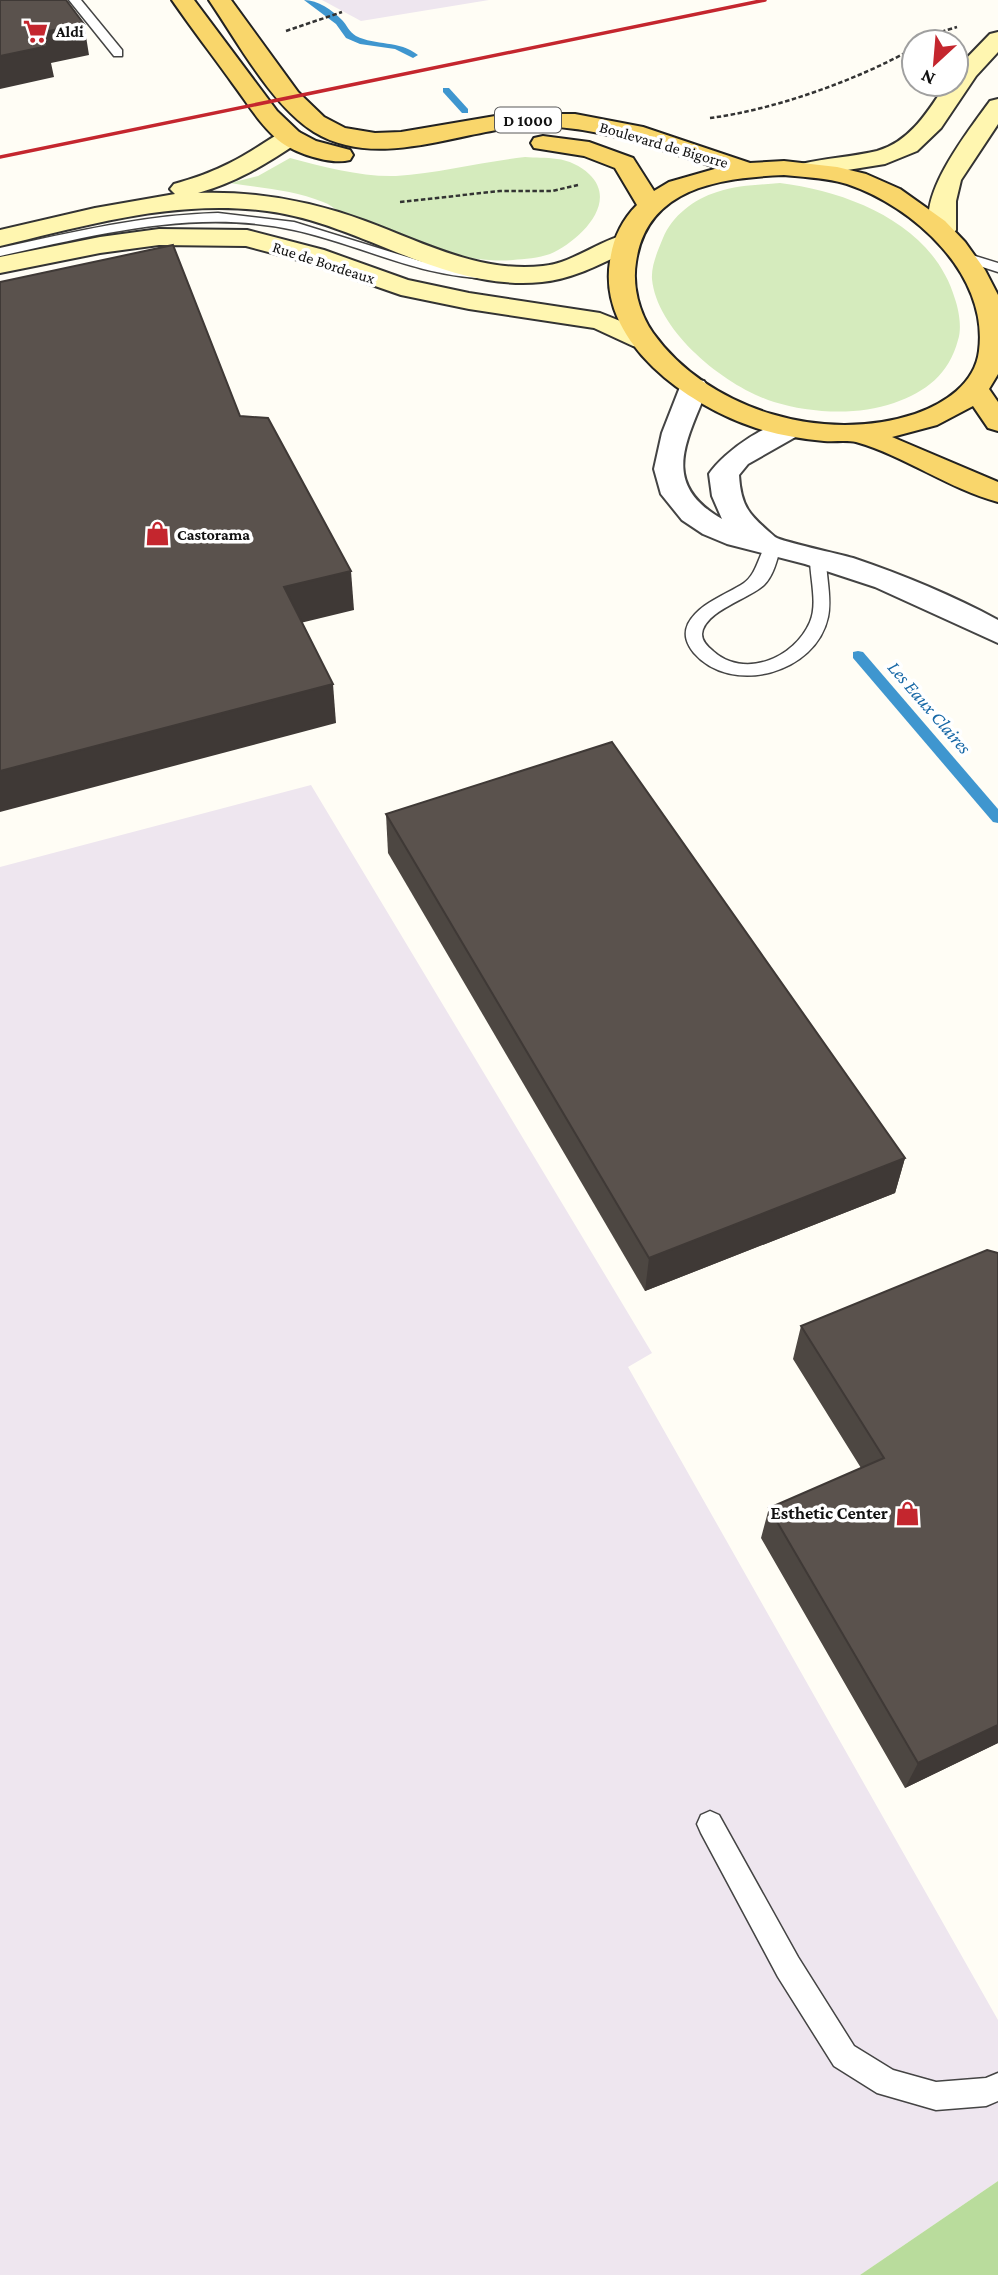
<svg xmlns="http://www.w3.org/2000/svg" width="998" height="2275" viewBox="0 0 998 2275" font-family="'Crimson Pro',serif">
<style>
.industrial{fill:#eee6ef}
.green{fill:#d5ebbd}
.forest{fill:#b9dc9c}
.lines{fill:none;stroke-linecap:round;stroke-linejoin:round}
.stream{fill:#3f96cf;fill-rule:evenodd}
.service-casing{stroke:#444;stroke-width:3}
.minor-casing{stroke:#444;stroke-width:4}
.secondary-casing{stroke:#333;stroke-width:4}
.primary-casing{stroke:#222;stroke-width:4}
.path{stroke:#333;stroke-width:2.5;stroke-dasharray:4.5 2.5;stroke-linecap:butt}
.service{fill:#fff;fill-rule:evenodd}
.minor{fill:#fff;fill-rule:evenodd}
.secondary{fill:#fff6b0;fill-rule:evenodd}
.primary{fill:#f9d66b;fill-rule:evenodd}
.rail{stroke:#c4262e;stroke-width:3.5}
.wall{fill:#4d4742}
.shaded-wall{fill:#3f3936}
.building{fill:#5a524d;stroke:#3f3936;stroke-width:2}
.labels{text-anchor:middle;stroke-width:7;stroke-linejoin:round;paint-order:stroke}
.far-poi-label{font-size:16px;font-weight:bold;fill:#111;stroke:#fff;text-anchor:start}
.shield{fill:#fff;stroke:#585858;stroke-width:2}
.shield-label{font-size:16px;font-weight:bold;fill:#111}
.far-street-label{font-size:16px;fill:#111;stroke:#fff}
.poi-label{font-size:18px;font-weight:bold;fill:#111;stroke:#fff;text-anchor:end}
.water-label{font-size:19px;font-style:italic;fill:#1768a6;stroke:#fff}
</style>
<rect width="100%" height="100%" fill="#fffdf5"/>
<g class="industrial">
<path d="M322,0H489L361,21Z"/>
<path d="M311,785L652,1353L628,1367L998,2020V2181L860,2275H0V867Z"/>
</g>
<g class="green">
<path d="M525,157C535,158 546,157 557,159C568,160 581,166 589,174C620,203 578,242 550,254C539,258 524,259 513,260C471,264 391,243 354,223C343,218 335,206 323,202C294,190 260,188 230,183L258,176L290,158C324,167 361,177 396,176C440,173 481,162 525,157Z"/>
<path d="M780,183C850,192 933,224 955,299C959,311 962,328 958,340C949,374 926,392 894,403C857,416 810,413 774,402C726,387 657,332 652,279C651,266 658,250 663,238C672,216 694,199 717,192C737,185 759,185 780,183Z"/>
</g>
<path class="forest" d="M998,2181V2275H860Z"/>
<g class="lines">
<g class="stream">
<path d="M304,0C318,0 332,10 342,20C347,25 349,32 356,36C376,46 399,40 418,55L413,58L395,49L360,44L346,38L336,24Z"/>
<path d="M443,88H449L468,109V113H462L443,92Z"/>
<path d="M858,651L863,652L998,809V823L993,822L853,658V652Z"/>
</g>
<defs>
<g id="service">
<path d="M69,0H81L122,50V56H114Z"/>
<path d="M218,213L294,222L420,261L466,270L494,271L501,275L494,279C416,277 366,246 294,230C195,208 97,235 0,256V248C73,232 144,215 218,213Z"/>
<path d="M972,255L998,263V272L967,262L965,259Z"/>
<path d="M773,541L781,546C777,559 774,575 764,585C749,599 704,611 702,634C702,641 707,646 713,651C744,679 794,659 810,622C818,604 810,578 810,558L818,553L826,558C826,577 832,598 828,617C816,674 731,696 694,653C687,644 683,635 688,624C699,603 726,595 744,583C760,572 759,544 773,541Z"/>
<path d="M710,1811L719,1815L798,1957L854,2046L893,2070L936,2082L986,2078L998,2073V2101L986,2106L936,2110L877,2093L834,2066L778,1977L701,1833L697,1824L701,1815Z"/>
</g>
<path id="minor" d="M694,379L704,381L708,387C687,441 659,483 722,519L712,496L709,474C724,452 772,416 799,423L803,429L799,435L748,464L739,475C741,509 751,516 775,537C782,542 840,554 853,558C903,575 952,595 998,620V643L875,587L805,564L727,544L703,534L682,520L661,494L654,469L662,433L680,387L684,381Z"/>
<g id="secondary">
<path d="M998,32V52L976,76L941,128L917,151L885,164L810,176L801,174L798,169L801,164C826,158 852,157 877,151C910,142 929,110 946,84H956V70L959,66L990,34Z"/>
<path d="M998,99V124L961,180L956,201V230L952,235L943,238L934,235C911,202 970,129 990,101Z"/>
<path d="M290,130L299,132L302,137L299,142C266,164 237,182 198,193C255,191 311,201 365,221C422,242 479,273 543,266C573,263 598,241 627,234L636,237L640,242L636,247C606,261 575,279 542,282C444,292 361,223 267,211C175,199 88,225 0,246V230L95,208L175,194L170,189L174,184C219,172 243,157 281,132Z"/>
<path d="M159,229L247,230L324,250L408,280L469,293L600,313L653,334L657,340L653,346L643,348L633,346L594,328L469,309L401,295L306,262L246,246L159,245L100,253L0,273V257L100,237Z"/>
</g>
<g id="primary">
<path d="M172,0H194L277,111L299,132L316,141L350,150L353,155L350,160C331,165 298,154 282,143C262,128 248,104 233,84C213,56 192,29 172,0Z"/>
<path d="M209,0H231L298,92L324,117L345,128L375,133L401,132L507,114H575L643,127L750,163L784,161L837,167L866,174L900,189L945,221L965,242L985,270L998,295V374L989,389L998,402V431L988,428L973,406L937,425L892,437L998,482V502C949,489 905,456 856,442C846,440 834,442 824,441C801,439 778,435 756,428C689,406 597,343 610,261C613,239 621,221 637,205L615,168L584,156L534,148L531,143L534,138L543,136L589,142L633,158L654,191L669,182L718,168C658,149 608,129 543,126C470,124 383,174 314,132C272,106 237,41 209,0ZM784,175C805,177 827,178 847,184C913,206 989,274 979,351C975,384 944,404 915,414C825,444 709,411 653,333C639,313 632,286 636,262C647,187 720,178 784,175Z"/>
</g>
</defs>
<use href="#service" class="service-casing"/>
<use href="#minor" class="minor-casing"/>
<use href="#secondary" class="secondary-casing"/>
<use href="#primary" class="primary-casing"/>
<g class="path">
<path d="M286,31L342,12"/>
<path d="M923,42L934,34L957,27"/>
<path d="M710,118C773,110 858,80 914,48"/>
<path d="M400,202L500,191H552L578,185"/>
</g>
<use href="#service" class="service"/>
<use href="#minor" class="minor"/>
<use href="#secondary" class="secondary"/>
<use href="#primary" class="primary"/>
<path class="rail" d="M0,157L765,0"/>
</g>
<g class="wall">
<path d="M386,814L905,1158L895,1193L645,1291L388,853Z"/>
<path d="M998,1253V1743L905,1788L761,1538L769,1508L861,1468L793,1359L801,1326Z"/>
</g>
<g class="shaded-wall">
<path d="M84,24L89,55L51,63L54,77L0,89V56L39,33Z"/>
<path d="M351,571L354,610L288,626L284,587Z"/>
<path d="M333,684L336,723L0,812V771Z"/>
<path d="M905,1158L895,1193L645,1291L649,1258Z"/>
<path d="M998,1725V1743L905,1788L918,1763Z"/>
</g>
<g class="building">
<path d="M0,0H66L84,24L39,33L48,46L0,56Z"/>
<path d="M173,245L240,416L268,418L351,571L284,587L333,684L0,771V282Z"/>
<path d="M612,742L905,1158L649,1258L386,814Z"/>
<path d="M987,1250L998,1253V1725L918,1763L769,1508L884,1458L801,1326Z"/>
</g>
<defs>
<symbol id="supermarket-bare" viewBox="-9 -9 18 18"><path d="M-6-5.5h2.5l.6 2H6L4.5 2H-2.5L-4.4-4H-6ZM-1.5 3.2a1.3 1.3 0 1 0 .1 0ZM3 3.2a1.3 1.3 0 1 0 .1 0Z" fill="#c4262e" stroke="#fff" stroke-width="2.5" paint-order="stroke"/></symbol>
<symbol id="shop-bare" viewBox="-9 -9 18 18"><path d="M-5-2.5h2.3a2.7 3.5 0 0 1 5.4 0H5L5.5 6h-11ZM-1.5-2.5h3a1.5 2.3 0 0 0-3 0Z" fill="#c4262e" stroke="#fff" stroke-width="2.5" paint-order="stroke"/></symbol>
</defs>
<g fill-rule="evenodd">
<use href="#supermarket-bare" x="18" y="14" width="35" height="35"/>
<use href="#shop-bare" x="140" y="516" width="35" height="35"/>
<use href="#shop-bare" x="890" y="1496" width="35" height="35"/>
</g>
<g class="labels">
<g class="far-poi-label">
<text x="56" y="37">Aldi</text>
<text x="177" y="540">Castorama</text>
</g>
<rect class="shield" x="495" y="107.5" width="66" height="25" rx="5"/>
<g class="shield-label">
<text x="528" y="126">D 1000</text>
</g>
<g class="far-street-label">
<text transform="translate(664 144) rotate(16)" y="6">Boulevard de Bigorre</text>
<text transform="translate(324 262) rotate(18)" y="6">Rue de Bordeaux</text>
</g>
<g class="poi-label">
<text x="888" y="1519">Esthetic Center</text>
</g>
<g class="water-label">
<text transform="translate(930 707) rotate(49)" y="7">Les Eaux Claires</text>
</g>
</g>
<g transform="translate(935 63) rotate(206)"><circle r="33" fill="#ffffff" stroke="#a0a0a0" stroke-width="2"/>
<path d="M0-5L12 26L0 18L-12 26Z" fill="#c4262e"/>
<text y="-10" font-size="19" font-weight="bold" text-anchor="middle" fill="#111111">N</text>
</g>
</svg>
